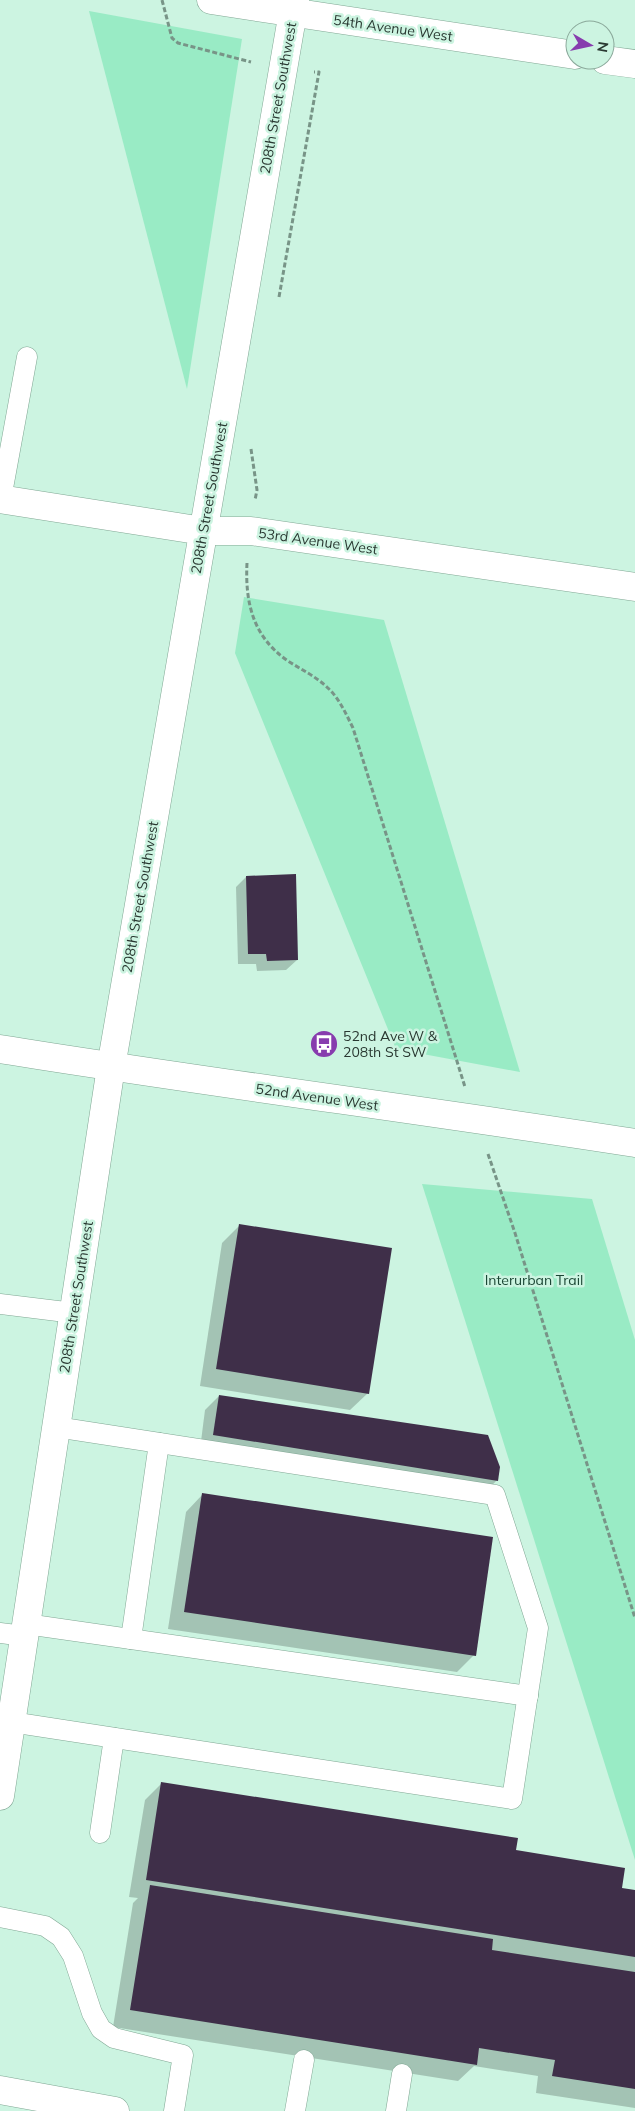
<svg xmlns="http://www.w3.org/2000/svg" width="635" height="2111" viewBox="0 0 635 2111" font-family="Mulish,sans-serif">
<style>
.green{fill:#99ebc5}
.shadow{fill:#0003}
.building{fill:#3f2f49}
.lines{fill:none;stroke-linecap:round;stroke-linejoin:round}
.service-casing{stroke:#81a794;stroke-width:21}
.minor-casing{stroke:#81a794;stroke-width:29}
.tertiary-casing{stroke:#81a794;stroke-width:29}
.path{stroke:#789487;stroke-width:3;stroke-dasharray:5 2.5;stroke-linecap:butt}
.service{stroke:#fff;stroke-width:20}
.minor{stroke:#fff;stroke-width:28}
.tertiary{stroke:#fff;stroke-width:28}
.labels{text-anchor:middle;stroke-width:5;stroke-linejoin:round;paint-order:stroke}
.street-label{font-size:14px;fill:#293831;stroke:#ccf4e1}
.poi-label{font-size:14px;fill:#293831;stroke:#ccf4e1;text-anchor:start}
.park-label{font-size:14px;fill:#1b4735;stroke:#ccf4e1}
</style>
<rect width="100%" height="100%" fill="#ccf4e1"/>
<g class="green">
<path d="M89,11L242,39L187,389Z"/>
<path d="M244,597L384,620L520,1072L396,1049L235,653Z"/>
<path d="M422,1184L592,1199L635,1340V1860Z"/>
</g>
<g class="shadow">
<path d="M246,877L297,960L286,970L257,971L256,964H238L236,887Z"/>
<path d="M239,1226L368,1393L350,1410L200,1386L222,1243Z"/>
<path d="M219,1396L497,1480L483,1495L200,1449L205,1410Z"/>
<path d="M203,1494L474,1655L457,1672L168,1629L186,1512Z"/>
<path d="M162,1783L515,1852L621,1889L635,1891V2108L536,2093L538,2076L474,2066L458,2081L113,2027L133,1903L138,1898L129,1897L145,1800Z"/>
</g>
<g class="building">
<path d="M296,874L298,960L267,961L266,954H248L246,876Z"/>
<path d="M239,1224L392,1248L369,1394L216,1369Z"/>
<path d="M219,1395L488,1435L500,1467L498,1481L213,1435Z"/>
<path d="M202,1493L493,1537L476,1656L184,1612Z"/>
<path d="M161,1782L518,1838L516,1850L625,1868L622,1888L635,1890V1957L146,1880Z"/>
<path d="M150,1885L493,1939L492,1950L635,1972V2089L552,2076L555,2060L479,2048L477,2065L130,2010Z"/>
</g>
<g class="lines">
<defs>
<g id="service">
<path d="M1,499L27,357"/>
<path d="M0,1304L74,1313"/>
<path d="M26,1624L528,1696"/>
<path d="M0,1633L24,1636"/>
<path d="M131,1639L159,1443"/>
<path d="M11,1722L512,1799L538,1628L495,1495L56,1427"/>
<path d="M100,1833L114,1738"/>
<path d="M0,1917L45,1926L61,1937L73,1956L92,2013L101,2029L114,2038L183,2055L174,2111"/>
<path d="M295,2111L304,2060"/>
<path d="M396,2111L402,2074"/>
</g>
<g id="minor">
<path d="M211,0L575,55"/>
<path d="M605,60L635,64"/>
<path d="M0,499L203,531H251L635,587"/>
<path d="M0,1796L111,1067"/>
<path d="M0,2090L115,2111"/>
</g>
<g id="tertiary">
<path d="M0,1049C211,1083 424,1110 635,1143"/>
<path d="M111,1067L295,0"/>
</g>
</defs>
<use href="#service" class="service-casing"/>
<use href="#minor" class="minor-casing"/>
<use href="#tertiary" class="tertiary-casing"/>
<g class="path">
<path d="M162,0L172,38L178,43L251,62"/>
<path d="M279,297L319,72H314"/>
<path d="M251,449L257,490L255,500"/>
<path d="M247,563C245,603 253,637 288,661C302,670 317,677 329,689C340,700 346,714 353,728L465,1087"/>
<path d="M488,1154L515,1233L635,1618"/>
</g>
<use href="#service" class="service"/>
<use href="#minor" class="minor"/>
<use href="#tertiary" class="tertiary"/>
</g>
<defs>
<symbol id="bus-disc" viewBox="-11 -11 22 22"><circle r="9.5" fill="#873cae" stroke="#ccf4e1"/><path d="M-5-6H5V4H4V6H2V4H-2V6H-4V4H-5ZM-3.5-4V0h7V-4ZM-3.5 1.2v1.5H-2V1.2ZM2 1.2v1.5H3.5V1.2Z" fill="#fff"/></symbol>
</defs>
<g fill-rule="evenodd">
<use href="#bus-disc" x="308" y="1028" width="32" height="32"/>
</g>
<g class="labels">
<g class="street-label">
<text transform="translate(393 28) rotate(8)" y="5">54th Avenue West</text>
<text transform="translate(278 98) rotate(-80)" y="5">208th Street Southwest</text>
<text transform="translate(209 498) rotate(-80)" y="5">208th Street Southwest</text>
<text transform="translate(318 541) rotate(8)" y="5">53rd Avenue West</text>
<text transform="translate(140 897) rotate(-80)" y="5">208th Street Southwest</text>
<text transform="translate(317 1097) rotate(8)" y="5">52nd Avenue West</text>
<text transform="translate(76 1297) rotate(-81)" y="5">208th Street Southwest</text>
</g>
<g class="poi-label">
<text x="343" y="1041">52nd Ave W &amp;<tspan x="343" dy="16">208th St SW</tspan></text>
</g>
<g class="park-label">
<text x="534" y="1285">Interurban Trail</text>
</g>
</g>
<g transform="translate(590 45) rotate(99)"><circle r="24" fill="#ccf4e1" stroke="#8ba99b"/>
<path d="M0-4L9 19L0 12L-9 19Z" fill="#873cae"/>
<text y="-8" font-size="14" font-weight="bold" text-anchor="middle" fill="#293831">N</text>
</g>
</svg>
